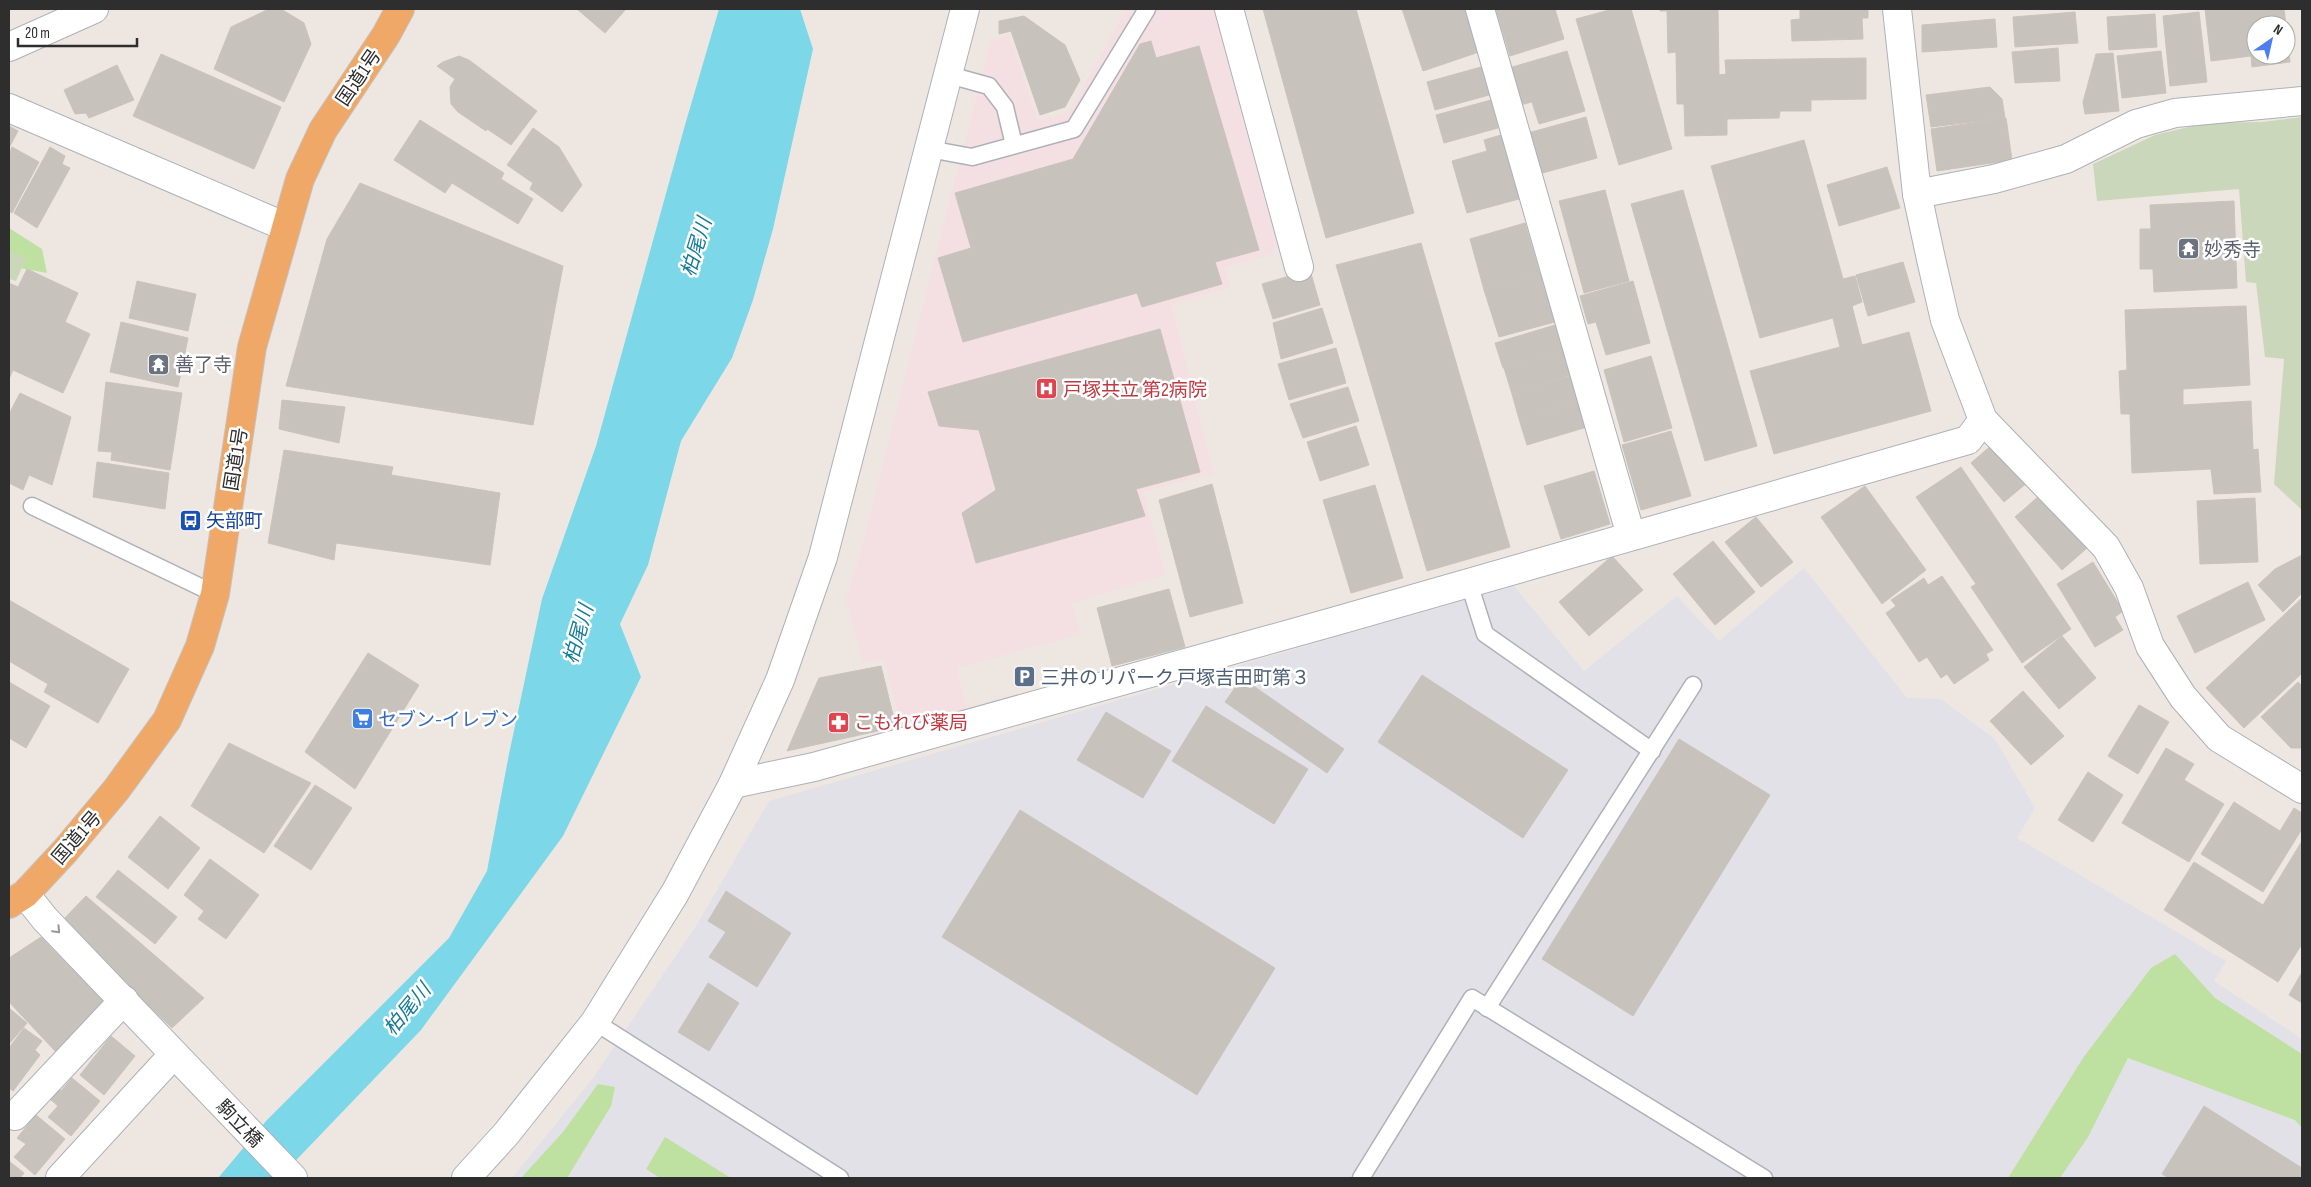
<svg xmlns="http://www.w3.org/2000/svg" width="2311" height="1187" viewBox="0 0 2311 1187" font-family="'Sofia Sans Condensed','Noto Sans JP',sans-serif">
<style>
.industrial{fill:#e2e1e7}
.medical{fill:#f4e0e3}
.green{fill:#bee1a2}
.cemetery{fill:#cbd7ba}
.water{fill:#7cd8e8}
.building{fill:#c7c2bc;stroke:#cac3bb}
.lines{fill:none;stroke-linecap:round;stroke-linejoin:round}
.service-casing{stroke:#aeb1b9;stroke-width:19}
.minor-casing{stroke:#aeb1b9;stroke-width:30}
.tertiary-casing{stroke:#aeb1b9;stroke-width:30}
.trunk-casing{stroke:#c4c4c4;stroke-width:30}
.service{stroke:#fff;stroke-width:16}
.minor{stroke:#fff;stroke-width:28}
.tertiary{stroke:#fff;stroke-width:28}
.trunk{stroke:#efa868;stroke-width:28}
.oneway{stroke:#969696}
.labels{text-anchor:middle;stroke-width:5;stroke-linejoin:round;paint-order:stroke}
.street-label{font-size:19px;fill:#2e2e2e;stroke:#fff}
.worship-label{font-size:19px;fill:#5b616d;stroke:#fff;text-anchor:start}
.health-label{font-size:19px;fill:#be3a42;stroke:#fff;text-anchor:start}
.transit-label{font-size:19px;fill:#164399;stroke:#fff;text-anchor:start}
.service-label{font-size:19px;fill:#4e5e75;stroke:#fff;text-anchor:start}
.shop-label{font-size:19px;fill:#366cbe;stroke:#fff;text-anchor:start}
.water-label{font-size:20px;font-style:italic;fill:#167b99;stroke:#fff}
</style>
<rect width="100%" height="100%" fill="#eee7e1"/>
<path class="industrial" d="M1804,568L1907,698L1941,699L1995,739L2035,808L2017,838L2226,961L2214,981L2302,1039V1178H512L593,1078L696,926L769,801L1514,586L1584,671L1677,596L1719,641Z"/>
<path class="medical" d="M1126,9H1217L1281,234L1272,254L1225,267L1230,287L1172,304L1213,473L1143,492L1166,575L1072,603L1081,634L957,668L967,710L901,726L884,659L863,663L846,600L861,550L990,42L1009,34L1038,120L1069,112Z"/>
<g class="green">
<path d="M9,228L42,249L47,273L9,266Z"/>
<path d="M2175,954L2215,998L2302,1054V1128L2295,1120L2128,1058L2088,1137L2060,1178H2008L2083,1058L2151,968Z"/>
<path d="M598,1084L615,1087L611,1106L567,1178H521L563,1132Z"/>
<path d="M665,1137L731,1178H660L646,1169Z"/>
</g>
<g class="cemetery">
<path d="M2302,117V510L2274,484L2284,359L2265,357L2256,283L2246,282L2239,189L2097,201L2093,164L2155,135L2205,123L2262,122Z"/>
<path d="M9,251L26,258L16,281L9,279Z"/>
</g>
<path class="water" d="M719,9H800L813,49L773,229L753,300L732,358L681,441L648,565L620,624L641,677L563,836L421,1030L279,1178H218L266,1121L449,938L487,871L509,754L542,599L596,446L685,125Z"/>
<g class="building">
<path d="M269,9H281L304,23L311,44L284,102L214,69L231,27Z"/>
<path d="M577,9H626L605,33Z"/>
<path d="M1263,9H1356L1414,213L1326,238Z"/>
<path d="M1402,9H1465L1479,52L1423,71Z"/>
<path d="M1496,9H1555L1564,39L1510,56Z"/>
<path d="M1613,9H1631L1672,149L1619,165L1576,19Z"/>
<path d="M1660,9H1718L1719,75L1726,74L1725,60L1866,58V99L1811,100V111H1780L1779,118L1727,119V135L1685,136L1684,104H1677L1676,52L1668,53L1667,11H1660Z"/>
<path d="M1800,9H1868V18H1862L1863,39L1792,41L1791,20L1800,19Z"/>
<path d="M2205,9H2284L2286,25H2256V55H2286V26L2290,62L2252,67L2251,56L2211,61Z"/>
<path d="M2075,12L2078,43L2015,47L2013,17Z"/>
<path d="M2199,12L2207,82L2170,86L2163,16Z"/>
<path d="M2155,14L2157,47L2109,50L2107,17Z"/>
<path d="M1024,16L1065,45L1080,80L1065,107L1040,115L1011,31L999,34V21Z"/>
<path d="M1995,19L1997,47L1922,52V25Z"/>
<path d="M1151,41L1156,58L1199,46L1259,250L1215,262L1222,284L1142,307L1137,293L963,342L938,258L971,248L955,193L1073,159L1140,44Z"/>
<path d="M2058,48L2060,81L2015,83L2012,52Z"/>
<path d="M1567,51L1585,111L1539,124L1532,102L1520,105L1509,68Z"/>
<path d="M2161,51L2166,93L2122,98L2117,56Z"/>
<path d="M2113,53L2119,111L2085,114L2083,102L2096,54Z"/>
<path d="M161,54L281,107L254,169L133,116Z"/>
<path d="M459,56L469,60L537,111L511,145L487,129L486,131L458,112L451,104L450,87L455,79L437,66L443,62Z"/>
<path d="M117,65L134,100L89,118L86,113L75,114L64,90Z"/>
<path d="M1481,67L1489,95L1435,110L1427,82Z"/>
<path d="M1990,87L2002,99L2005,118L1931,127L1926,95Z"/>
<path d="M1491,100L1498,128L1444,143L1436,115Z"/>
<path d="M1586,117L1597,158L1539,174L1528,133Z"/>
<path d="M2006,118L2012,160L1937,171L1931,129Z"/>
<path d="M420,120L504,173L501,179L533,199L518,224L452,183L445,193L394,160Z"/>
<path d="M9,126L18,131L9,148Z"/>
<path d="M533,128L559,147L582,185L562,212L530,189L533,183L507,165Z"/>
<path d="M1501,135L1519,199L1467,213L1452,161L1487,151L1484,140Z"/>
<path d="M1804,140L1843,279L1855,276L1862,302L1852,306L1862,345L1909,332L1931,411L1774,454L1750,371L1840,347L1833,318L1760,338L1711,166Z"/>
<path d="M12,147L39,162L12,213L9,211V154Z"/>
<path d="M50,147L65,156L62,164L70,168L37,228L14,213Z"/>
<path d="M1887,167L1900,208L1839,226L1827,185Z"/>
<path d="M360,183L563,266L533,425L286,386L327,239Z"/>
<path d="M1605,190L1629,281L1584,293L1559,201Z"/>
<path d="M1683,190L1757,446L1705,461L1631,204Z"/>
<path d="M2234,201L2237,288L2154,292L2153,269H2140V229H2151L2150,205Z"/>
<path d="M1525,223L1540,274L1484,290L1470,239Z"/>
<path d="M1421,243L1510,547L1427,571L1336,265Z"/>
<path d="M1903,262L1915,302L1868,316L1856,275Z"/>
<path d="M27,269L78,293L65,322L90,334L63,393L13,370L9,379V283L18,287Z"/>
<path d="M1310,270L1320,305L1273,319L1262,284Z"/>
<path d="M1540,274L1555,322L1499,337L1484,290Z"/>
<path d="M137,281L196,294L188,331L129,318Z"/>
<path d="M1633,281L1650,343L1606,355L1596,322L1588,324L1580,296Z"/>
<path d="M2246,306L2250,385L2183,389V405L2251,401L2253,450L2258,449L2261,492L2214,494L2211,469L2132,473L2130,414H2121L2119,371L2127,370L2125,310Z"/>
<path d="M1322,308L1333,343L1281,359L1273,323Z"/>
<path d="M121,322L188,338L178,387L110,372Z"/>
<path d="M1555,325L1563,350L1503,368L1495,343Z"/>
<path d="M1160,329L1200,472L1136,489L1145,516L976,563L962,513L996,490L979,430L939,426L928,392Z"/>
<path d="M1336,348L1346,383L1289,400L1278,364Z"/>
<path d="M1563,350L1571,375L1512,394L1504,368Z"/>
<path d="M1651,356L1672,428L1624,442L1604,370Z"/>
<path d="M1571,376L1579,401L1519,419L1512,394Z"/>
<path d="M106,382L182,393L170,470L111,460L112,452L98,451Z"/>
<path d="M1348,387L1359,421L1303,438L1290,404Z"/>
<path d="M20,393L71,417L52,485L29,475L23,490L9,483V414Z"/>
<path d="M282,400L345,407L339,443L279,429Z"/>
<path d="M1579,401L1587,427L1527,445L1519,419Z"/>
<path d="M1356,426L1369,465L1320,481L1307,442Z"/>
<path d="M1671,431L1691,496L1641,510L1622,445Z"/>
<path d="M1994,443L2028,482L2004,502L1971,463Z"/>
<path d="M284,450L393,467L391,475L500,493L490,565L336,543L334,560L268,543Z"/>
<path d="M97,462L169,473L165,509L93,497Z"/>
<path d="M1961,467L2071,629L2022,663L1971,587L1976,584L1916,497Z"/>
<path d="M1594,471L1610,524L1561,539L1544,486Z"/>
<path d="M1212,484L1243,603L1190,617L1159,500Z"/>
<path d="M1375,485L1403,578L1351,593L1323,500Z"/>
<path d="M1865,486L1926,570L1882,604L1821,517Z"/>
<path d="M2040,495L2087,548L2062,570L2015,517Z"/>
<path d="M2255,498L2258,562L2200,564L2197,501Z"/>
<path d="M1756,517L1793,562L1761,587L1725,542Z"/>
<path d="M1713,541L1755,592L1715,625L1673,574Z"/>
<path d="M2302,555V593L2283,612L2258,585L2275,569Z"/>
<path d="M1612,556L1643,590L1589,636L1559,602Z"/>
<path d="M2093,562L2123,611L2115,617L2123,630L2095,647L2057,584Z"/>
<path d="M1942,576L1993,650L1986,654L1989,660L1954,684L1947,674L1941,678L1927,657L1919,662L1886,613L1896,606L1891,600L1924,578L1928,585Z"/>
<path d="M2248,582L2265,620L2195,653L2177,616Z"/>
<path d="M1169,589L1185,647L1112,666L1097,608Z"/>
<path d="M2302,598V673L2244,728L2206,688Z"/>
<path d="M9,600L129,669L98,723L44,692L48,684L9,661Z"/>
<path d="M2062,636L2096,678L2059,709L2024,667Z"/>
<path d="M368,653L419,685L355,789L305,752Z"/>
<path d="M881,666L896,727L787,751L819,678Z"/>
<path d="M1422,675L1568,770L1523,838L1378,742Z"/>
<path d="M1242,678L1344,749L1327,773L1225,702Z"/>
<path d="M9,682L50,706L26,748L9,738Z"/>
<path d="M2298,682L2302,686V748H2291L2261,717Z"/>
<path d="M2023,691L2064,736L2031,765L1990,721Z"/>
<path d="M2139,705L2169,722L2138,774L2108,756Z"/>
<path d="M1206,706L1308,769L1274,824L1172,761Z"/>
<path d="M1106,712L1171,751L1143,798L1077,760Z"/>
<path d="M1679,739L1770,795L1633,1016L1542,959Z"/>
<path d="M229,743L311,783L264,853L191,806Z"/>
<path d="M2166,748L2194,764L2184,780L2224,804L2189,862L2122,823Z"/>
<path d="M2088,772L2123,795L2093,842L2058,820Z"/>
<path d="M315,785L352,808L311,870L274,846Z"/>
<path d="M2234,802L2280,831L2294,808L2302,813V829L2263,892L2201,854Z"/>
<path d="M1020,810L1275,968L1197,1095L942,937Z"/>
<path d="M160,816L200,848L168,889L128,857Z"/>
<path d="M2302,841V944L2278,982L2164,910L2194,862L2263,905Z"/>
<path d="M210,859L259,895L226,939L198,919L204,911L184,895Z"/>
<path d="M118,870L177,917L155,944L96,897Z"/>
<path d="M726,891L791,933L757,987L709,957L726,932L708,921Z"/>
<path d="M86,896L204,998L172,1028L61,922Z"/>
<path d="M41,937L105,1003L56,1052L9,1002V958Z"/>
<path d="M2302,972V1003L2289,995Z"/>
<path d="M708,983L739,1003L709,1051L678,1032Z"/>
<path d="M9,1008L27,1023L9,1044Z"/>
<path d="M24,1028L42,1041L35,1050L40,1055L13,1091L9,1088V1048Z"/>
<path d="M111,1036L135,1056L104,1095L80,1075Z"/>
<path d="M72,1078L100,1101L71,1136L48,1117L58,1106L50,1099L59,1089L61,1091Z"/>
<path d="M2204,1106L2302,1168V1178H2169L2162,1174Z"/>
<path d="M36,1115L65,1139L35,1175L14,1157L26,1144L17,1138Z"/>
<path d="M9,1161L24,1173L20,1178H9Z"/>
</g>
<g class="lines">
<defs>
<g id="service">
<path d="M949,75L989,86L1005,107L1014,145"/>
<path d="M929,149L972,157L1074,129L1147,9"/>
<path d="M32,506L215,594"/>
<path d="M1469,583L1485,634L1652,751"/>
<path d="M1487,1008L1693,685"/>
<path d="M595,1022L840,1178"/>
<path d="M1361,1178L1472,998L1764,1178"/>
</g>
<g id="minor">
<path d="M1229,9L1299,267"/>
<path d="M1480,9L1631,536"/>
<path d="M1897,9L1917,194L1931,259L1945,320L1983,420L2106,547L2129,588L2150,646L2183,697L2219,738L2302,789"/>
<path d="M9,108L286,227"/>
<path d="M1917,194L1994,179L2066,159L2136,124L2175,113L2302,101"/>
<path d="M733,784L814,767L1336,621L1968,440L1983,420"/>
<path d="M25,894L45,919L293,1178"/>
<path d="M15,1116L124,1000"/>
<path d="M60,1178L174,1054"/>
</g>
<g id="tertiary">
<path d="M9,47L94,9"/>
<path d="M466,1178L506,1134L595,1022L675,893L733,784L780,680L823,557L965,9"/>
</g>
<path id="trunk" d="M9,904L25,894L65,851L116,790L167,720L200,646L215,594L252,347L300,179L323,130L386,35L400,9"/>
</defs>
<use href="#service" class="service-casing"/>
<use href="#minor" class="minor-casing"/>
<use href="#tertiary" class="tertiary-casing"/>
<use href="#trunk" class="trunk-casing"/>
<use href="#service" class="service"/>
<use href="#minor" class="minor"/>
<use href="#tertiary" class="tertiary"/>
<use href="#trunk" class="trunk"/>
</g>
<defs><path id="oneway-chevron" d="M-2-3.5L2.5 0L-2 3.5" fill="none" stroke-width="1.6" stroke-linecap="round" stroke-linejoin="round" transform="scale(1.25)"/></defs>
<use class="oneway" href="#oneway-chevron" transform="translate(57 930) rotate(46)"/>
<defs>
<symbol id="temple-square" viewBox="-11 -11 22 22"><rect x="-9" y="-9" width="18" height="18" rx="4" fill="#6b7280" stroke="#fff"/><path d="M0-6L5-2H3V0L6.5 2.5H4V6H1.5V3h-3V6H-4V2.5H-6.5L-3 0V-2H-5Z" fill="#fff"/></symbol>
<symbol id="hospital-square" viewBox="-11 -11 22 22"><rect x="-9" y="-9" width="18" height="18" rx="4" fill="#e0444e" stroke="#fff"/><path d="M-5-5h3v3.5h4V-5h3V5h-3V1.5h-4V5h-3Z" fill="#fff"/></symbol>
<symbol id="bus-square" viewBox="-11 -11 22 22"><rect x="-9" y="-9" width="18" height="18" rx="4" fill="#1a4fb4" stroke="#fff"/><path d="M-5-6H5V4H4V6H2V4H-2V6H-4V4H-5ZM-3.5-4V0h7V-4ZM-3.5 1.2v1.5H-2V1.2ZM2 1.2v1.5H3.5V1.2Z" fill="#fff"/></symbol>
<symbol id="parking-square" viewBox="-11 -11 22 22"><rect x="-9" y="-9" width="18" height="18" rx="4" fill="#5c6f8a" stroke="#fff"/><path d="M-3.5-5.5H1a3.5 3.5 0 0 1 0 7H-1V5.5H-3.5ZM-1-3.4V-.6H.8a1.4 1.4 0 0 0 0-2.8Z" fill="#fff"/></symbol>
<symbol id="supermarket-square" viewBox="-11 -11 22 22"><rect x="-9" y="-9" width="18" height="18" rx="4" fill="#3f7fe0" stroke="#fff"/><path d="M-6-5.5h2.5l.6 2H6L4.5 2H-2.5L-4.4-4H-6ZM-1.5 3.2a1.3 1.3 0 1 0 .1 0ZM3 3.2a1.3 1.3 0 1 0 .1 0Z" fill="#fff"/></symbol>
<symbol id="pharmacy-square" viewBox="-11 -11 22 22"><rect x="-9" y="-9" width="18" height="18" rx="4" fill="#e0444e" stroke="#fff"/><path d="M-2-6h4v4h4v4h-4v4h-4v-4h-4v-4h4Z" fill="#fff"/></symbol>
</defs>
<g fill-rule="evenodd">
<use href="#temple-square" x="2176" y="236" width="25" height="25"/>
<use href="#temple-square" x="146" y="352" width="25" height="25"/>
<use href="#hospital-square" x="1034" y="376" width="25" height="25"/>
<use href="#bus-square" x="178" y="508" width="25" height="25"/>
<use href="#parking-square" x="1012" y="664" width="25" height="25"/>
<use href="#supermarket-square" x="350" y="706" width="25" height="25"/>
<use href="#pharmacy-square" x="826" y="710" width="25" height="25"/>
</g>
<g class="labels">
<g class="street-label">
<text transform="translate(358 77) rotate(-56)" y="7">国道1号</text>
<text transform="translate(235 459) rotate(-81)" y="7">国道1号</text>
<text transform="translate(76 837) rotate(-49)" y="7">国道1号</text>
<text transform="translate(240 1123) rotate(46)" y="7">駒立橋</text>
</g>
<g class="worship-label">
<text x="2204" y="256">妙秀寺</text>
<text x="175" y="371">善了寺</text>
</g>
<g class="health-label">
<text x="1063" y="396">戸塚共立 第2病院</text>
<text x="854" y="729">こもれび薬局</text>
</g>
<g class="transit-label">
<text x="206" y="527">矢部町</text>
</g>
<g class="service-label">
<text x="1041" y="684">三井のリパーク 戸塚吉田町第３</text>
</g>
<g class="shop-label">
<text x="378" y="726">セブン-イレブン</text>
</g>
<g class="water-label">
<text transform="translate(696 247) rotate(-73)" y="7">柏尾川</text>
<text transform="translate(578 634) rotate(-74)" y="7">柏尾川</text>
<text transform="translate(407 1009) rotate(-50)" y="7">柏尾川</text>
</g>
</g>
<rect width="2311" height="1187" fill="none" stroke="#2e2e2e" stroke-width="20"/>
<g transform="translate(2271 40) rotate(34)"><circle r="24" fill="#ffffff" stroke="#ababab"/>
<path d="M0-4L9 19L0 12L-9 19Z" fill="#4d7ef0"/>
<text y="-8" font-size="14" font-weight="bold" text-anchor="middle" fill="#2e2e2e">N</text>
</g>
<path d="M18 38v8h119v-8" fill="none" stroke="#2e2e2e" stroke-width="2.5"/>
<text x="25" y="38" font-size="15" fill="#2e2e2e" stroke="#ffffff" stroke-width="4" paint-order="stroke">20 m</text>
</svg>
